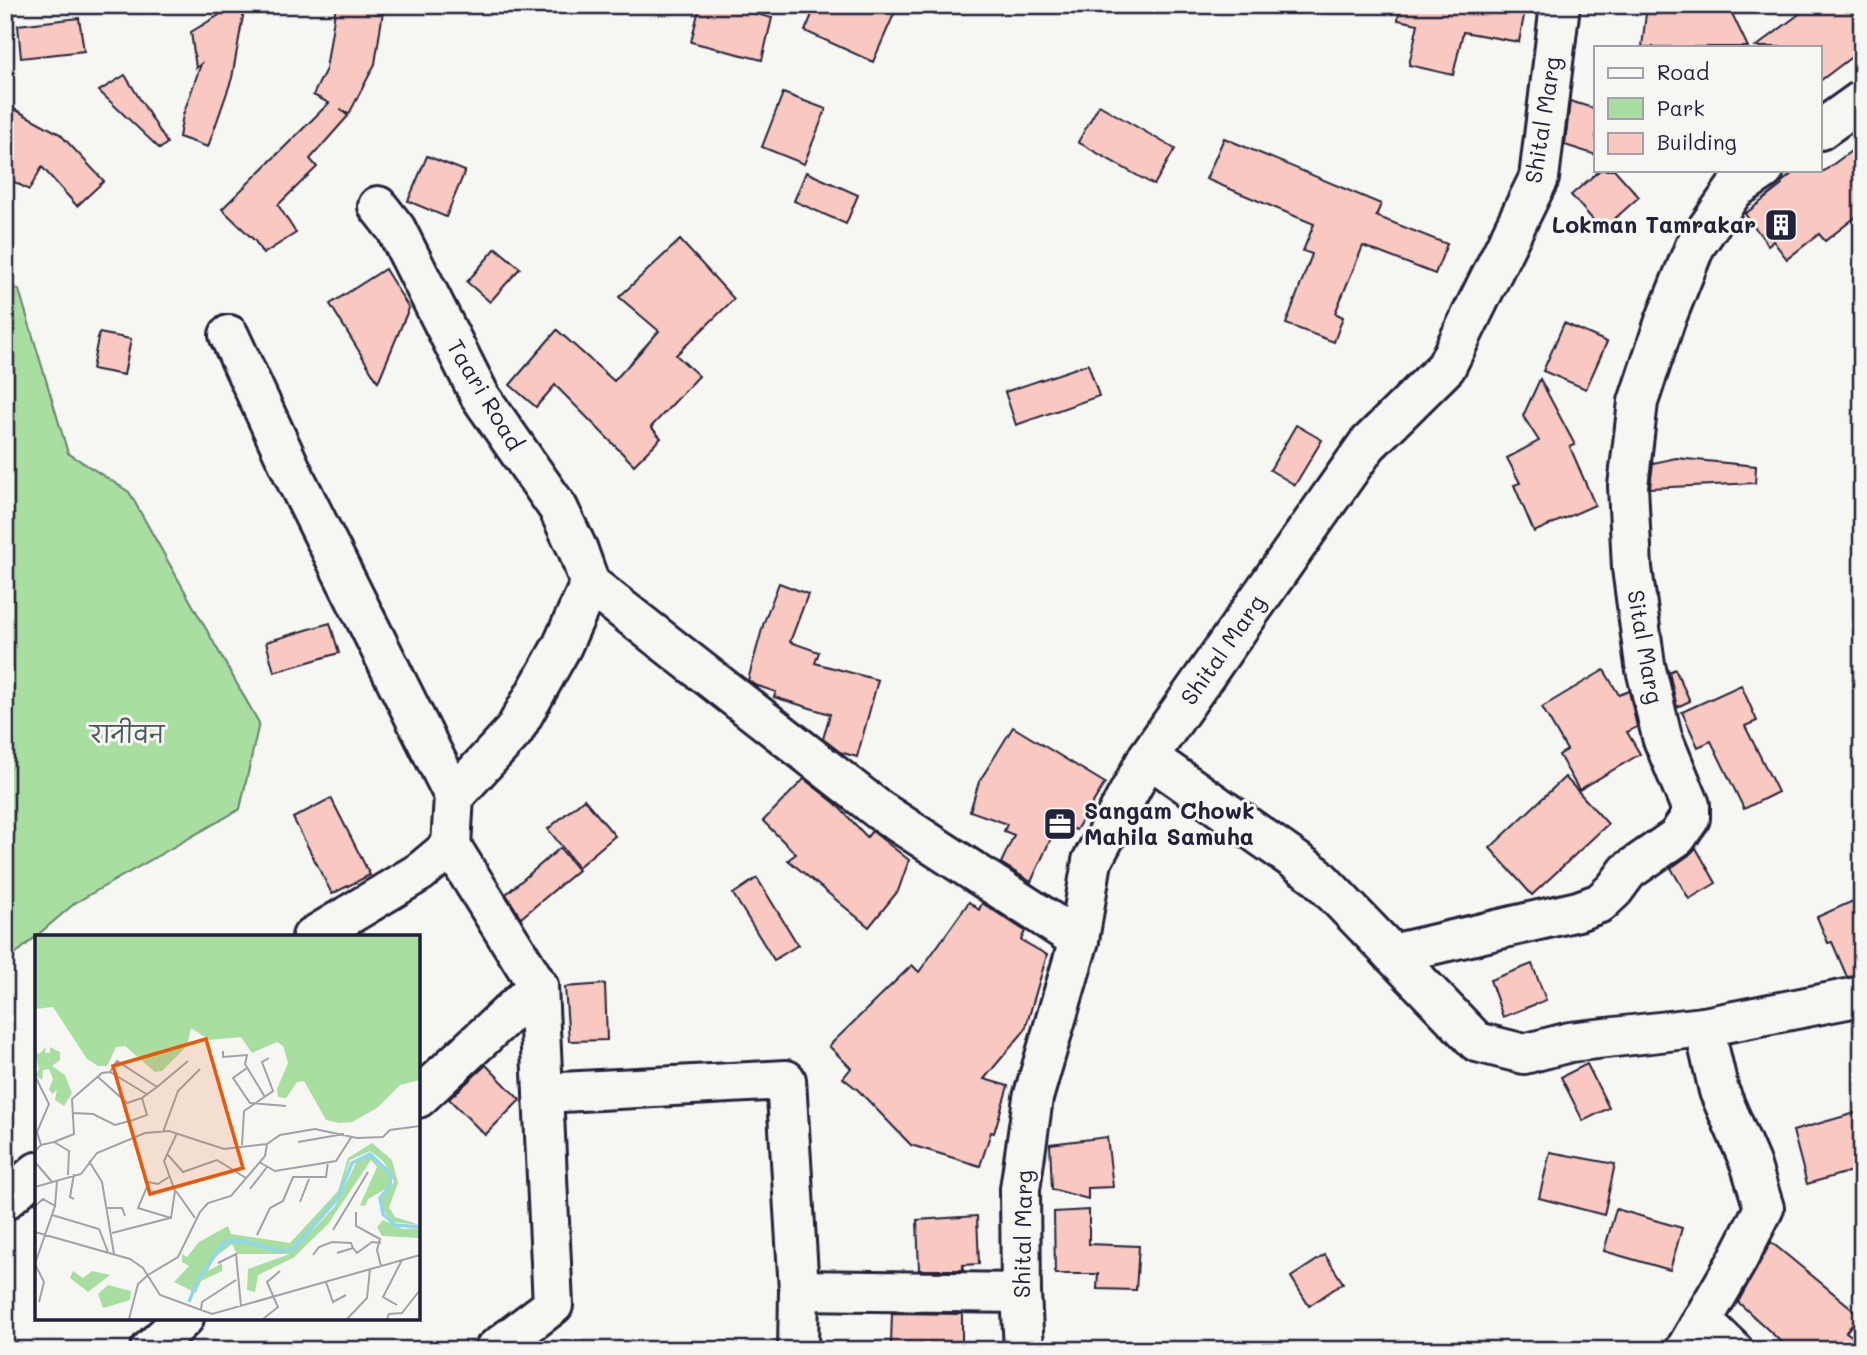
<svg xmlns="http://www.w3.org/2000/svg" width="1867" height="1355" viewBox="0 0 1867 1355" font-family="Mali,'Playpen Sans Deva',sans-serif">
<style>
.green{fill:#a9dea1;stroke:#66806e;stroke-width:2}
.building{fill:#f8c8c1;stroke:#22223b;stroke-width:2}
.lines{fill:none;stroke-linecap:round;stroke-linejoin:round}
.minor-casing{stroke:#22223b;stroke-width:44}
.minor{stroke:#f6f6f2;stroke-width:38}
.labels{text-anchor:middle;stroke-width:6;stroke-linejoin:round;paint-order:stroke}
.street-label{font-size:23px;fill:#22223b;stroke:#f6f6f2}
.poi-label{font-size:23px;font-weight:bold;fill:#22223b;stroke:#f6f6f2;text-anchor:end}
.park-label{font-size:23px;fill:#4a5a5a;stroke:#f6f6f2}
.inset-river{fill:none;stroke:#8fd6f0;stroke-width:3.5}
.inset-road{fill:none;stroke:#a1a1a9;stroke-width:2}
.view{fill:#e8590c;fill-opacity:0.15;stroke:#e8590c;stroke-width:3.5}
.inset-edge{fill:none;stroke:#22223b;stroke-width:3.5}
</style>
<rect width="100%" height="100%" fill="#f6f6f2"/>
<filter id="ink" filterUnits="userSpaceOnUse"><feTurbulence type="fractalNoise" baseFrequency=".0143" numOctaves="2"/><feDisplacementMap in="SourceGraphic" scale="14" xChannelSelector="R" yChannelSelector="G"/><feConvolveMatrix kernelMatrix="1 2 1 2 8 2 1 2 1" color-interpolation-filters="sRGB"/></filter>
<g filter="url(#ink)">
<path class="green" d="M5,284L19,290L68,453L129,492L259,723L240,809L75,903L5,963Z"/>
<g class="building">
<path d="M222,5H245L232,78L208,147L179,137L183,115L201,64L196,68L191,32L219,15Z"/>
<path d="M336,5H384L375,64L349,114L340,109L348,116L310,159L317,167L278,205L296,233L263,254L255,241L222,209L329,103L313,95L326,69Z"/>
<path d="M700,5H722L772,18L762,60L691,42Z"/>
<path d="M816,5H898L873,62L805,31Z"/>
<path d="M1400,5H1526L1519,42L1463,32L1453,75L1409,65L1418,24L1398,20Z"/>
<path d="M1647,5L1710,13L1728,5L1748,47H1642Z"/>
<path d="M1811,5H1862V49L1820,81V47H1756Z"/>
<path d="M79,18L84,51L21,58L18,25Z"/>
<path d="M125,75L167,143L160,149L99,91Z"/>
<path d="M783,93L826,109L804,164L762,147Z"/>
<path d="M1570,101L1596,109V155L1565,145Z"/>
<path d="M5,104L60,134L104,181L77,206L42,167L29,190L5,177Z"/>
<path d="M1099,105L1175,149L1154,185L1078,142Z"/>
<path d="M1224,138L1381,204L1376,216L1447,244L1435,274L1363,246L1335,313L1343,317L1334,342L1286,324L1312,254L1303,251L1314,224L1206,179Z"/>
<path d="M1862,143V212L1825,241L1819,234L1787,259L1773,241L1768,245L1745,214L1782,185L1781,183L1783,181L1797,170L1824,171Z"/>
<path d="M427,156L465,171L446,217L408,201Z"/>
<path d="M1600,170H1615L1639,197L1602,230L1571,195Z"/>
<path d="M806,172L858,195L846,224L794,201Z"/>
<path d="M680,240L734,299L676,355L699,376L651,427L661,438L634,465L555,385L536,407L510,385L557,330L614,381L659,331L619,297Z"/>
<path d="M496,248L520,268L490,302L467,282Z"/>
<path d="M385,269L409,308L378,382L330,304Z"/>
<path d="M1564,323L1607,342L1586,389L1543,371Z"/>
<path d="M99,333L131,339L124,375L92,369Z"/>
<path d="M1088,364L1099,396L1016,425L1005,392Z"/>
<path d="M1540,379L1575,445L1570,447L1595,505L1534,532L1514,485L1520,483L1507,458L1539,441L1523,416Z"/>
<path d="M1296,425L1322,440L1295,485L1270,470Z"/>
<path d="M1676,458L1756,466L1755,483L1650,488L1653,463Z"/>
<path d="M779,583L808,594L790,642L819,652L815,663L878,680L857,757L840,752L823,739L830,714L774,697L776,692L755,685L748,680L764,622Z"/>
<path d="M330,623L339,653L274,672L266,642Z"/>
<path d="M1675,669L1690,701L1677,707L1669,672Z"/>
<path d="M1604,670L1619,695L1629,691L1637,727L1627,732L1640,754L1579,790L1559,755L1567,750L1542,707Z"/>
<path d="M1741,685L1757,721L1745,726L1778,792L1744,809L1711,741L1698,747L1682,712Z"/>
<path d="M1013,727L1105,783L1076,830L1058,823L1031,882L1001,863L1014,835L1004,831L1007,824L970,811L979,782Z"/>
<path d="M1565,777L1608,824L1532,895L1490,848Z"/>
<path d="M804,779L835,803L867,837L872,831L909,860L898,891L869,927L788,860L796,854L763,821Z"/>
<path d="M331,798L370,875L332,894L293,818Z"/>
<path d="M584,799L615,836L578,867L548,829Z"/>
<path d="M560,848L578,870L521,918L506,894Z"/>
<path d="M1696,848L1716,883L1689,899L1671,868L1689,855Z"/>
<path d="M757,878L798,945L774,960L733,894Z"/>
<path d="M1862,897V975L1847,977L1832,942L1828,943L1817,917Z"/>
<path d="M969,902L979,910L982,903L1025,931L1021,940L1047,955L1025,1030L984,1079L1008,1086L994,1133L991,1132L980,1166L911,1145L858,1090L843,1078L851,1068L829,1046L912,965L919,972Z"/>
<path d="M1532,964L1546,1000L1503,1017L1490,980Z"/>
<path d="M605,984L607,1040L569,1041L565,987Z"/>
<path d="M1587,1064L1609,1108L1583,1121L1561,1077Z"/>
<path d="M486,1065L520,1100L485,1135L449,1099Z"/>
<path d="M1862,1111V1168L1807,1184L1793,1131Z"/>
<path d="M1107,1137L1113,1187L1088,1188V1199L1052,1189L1050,1144Z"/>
<path d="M1550,1152L1615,1164L1604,1215L1539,1198Z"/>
<path d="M1616,1209L1682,1228L1670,1270L1604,1251Z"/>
<path d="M1089,1210V1244L1139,1246L1136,1290L1097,1289L1098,1274H1055L1054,1212Z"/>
<path d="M977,1216L979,1264L963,1265V1270H919L917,1220Z"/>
<path d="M1771,1242L1860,1315L1846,1332L1862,1343V1350H1790L1738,1302Z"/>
<path d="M1325,1255L1343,1283L1309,1306L1291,1277Z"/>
<path d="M892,1313L962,1314V1346L891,1344Z"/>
</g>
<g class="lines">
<defs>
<g id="minor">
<path d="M1820,130L1862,100"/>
<path d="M378,206L396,229L480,396L558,508L578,550L590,584"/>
<path d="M229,335L297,482L454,796L451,846"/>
<path d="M590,584L879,810L1079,940"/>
<path d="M1148,757L1316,875L1477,1042L1524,1054L1570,1042L1704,1027L1862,996"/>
<path d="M454,796L514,731L562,646L590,584"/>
<path d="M312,937L420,872L451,846L538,986L543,1093L786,1080L799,1290L798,1350"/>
<path d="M1392,954L1578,911L1600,903L1614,890L1628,871L1677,837L1690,818V805L1662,737L1645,665L1632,568L1628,486L1638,402L1665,321L1695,246L1734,190L1764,170"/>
<path d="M418,1098L538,986"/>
<path d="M5,1200L37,1172"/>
<path d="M799,1290L1021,1293"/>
<path d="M1702,1320L1733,1350"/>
<path d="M150,1350L184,1318"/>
<path d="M494,1350L553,1305L543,1093"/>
<path d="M1024,1350L1021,1293L1020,1189L1033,1098L1079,940L1092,861L1148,757L1367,445L1446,367L1539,178L1560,5"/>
<path d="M1685,1350L1737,1261L1764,1208L1750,1163L1719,1091L1704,1027"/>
</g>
</defs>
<use href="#minor" class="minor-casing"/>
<use href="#minor" class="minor"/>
</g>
</g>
<defs>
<symbol id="building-square" viewBox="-11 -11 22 22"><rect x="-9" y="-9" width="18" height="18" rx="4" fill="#22223b" stroke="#f6f6f2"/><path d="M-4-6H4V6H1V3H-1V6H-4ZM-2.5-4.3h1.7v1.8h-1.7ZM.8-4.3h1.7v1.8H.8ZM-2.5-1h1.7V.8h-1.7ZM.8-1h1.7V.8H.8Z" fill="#fff"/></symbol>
<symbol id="office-square" viewBox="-11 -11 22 22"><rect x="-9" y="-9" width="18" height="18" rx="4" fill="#22223b" stroke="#f6f6f2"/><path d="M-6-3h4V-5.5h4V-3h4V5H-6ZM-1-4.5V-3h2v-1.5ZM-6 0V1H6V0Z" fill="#fff"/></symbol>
</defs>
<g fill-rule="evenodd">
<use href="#building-square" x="1762" y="206" width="38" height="38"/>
<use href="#office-square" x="1041" y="805" width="38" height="38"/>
</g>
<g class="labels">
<g class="street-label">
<text transform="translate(1543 120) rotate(-81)" y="8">Shital Marg</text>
<text transform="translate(485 395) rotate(59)" y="8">Taari Road</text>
<text transform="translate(1645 647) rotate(80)" y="8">Sital Marg</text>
<text transform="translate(1223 650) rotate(-55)" y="8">Shital Marg</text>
<text transform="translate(1023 1234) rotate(-89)" y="8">Shital Marg</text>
</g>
<g class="poi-label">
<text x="1756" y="233">Lokman Tamrakar</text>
<text x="1084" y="819" text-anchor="start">Sangam Chowk<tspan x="1084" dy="26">Mahila Samuha</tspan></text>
</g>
<g class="park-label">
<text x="127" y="743">रानीवन</text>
</g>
</g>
<g transform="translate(35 935)">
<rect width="385" height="385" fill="#f6f6f2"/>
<path d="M0,1H385V145L365,150L342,173L317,187L304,188L291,185L269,146L262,147L251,163L243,162L242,154L253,128L248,111L242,107L217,118L206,102L174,105L156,93L152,111L127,136L120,137L90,111L81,112L72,131H63L52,124L18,72L0,74ZM11,112L10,118H15V112L25,117V125L17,131L30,140L37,158L29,171L20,165L22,154L18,159L14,155L18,144L14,134L8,135L7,145L0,140L4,134L0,116L4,119ZM337,208L357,225L363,248L354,272L360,282L385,290L358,287L348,275L346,264L359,247L355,238L354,252L333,264L330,271L325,270L342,232L336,225L293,289L258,323L223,340L220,357L212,355L213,334L255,319H202L197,309L179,323L173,336L187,328V336L166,346L161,358L139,347L154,331L147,327V319L152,322L164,307L193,291L196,299L255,308L303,256L313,223ZM335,216L348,226L355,237L335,220L322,226L300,271L276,297L304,260L315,225ZM348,285L368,294L385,293V303L347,301L342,292ZM38,336L48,343L57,336L75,340L53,357L35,343ZM73,350L96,356L95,365L68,373L63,359Z" fill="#a9dea1" fill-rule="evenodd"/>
<path class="inset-river" d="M163,345L189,307L208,306L244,316L258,314L303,263L317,228L335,219L356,239L355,251L345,263L348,279L360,290L385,292M154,367L162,346"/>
<path class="inset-road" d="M188,116V122L212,120L210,129L230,162M212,133L198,143L215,168L251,171M75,137L113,160M0,141L14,169L2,197L6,210L0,216M63,142L92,168L107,163M122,152L153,126M128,197L143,156L165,134M19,207L39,199L37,164L67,138L75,137L82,126L122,152L107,163L112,180L98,185L80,190L58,179L38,178M263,207L309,199M6,210L19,207L34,216L33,240M207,210L209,176L238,156L227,127L234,123M133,220L148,237L182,225L211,243M54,226L67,247L79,319M0,227L17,247M224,227L240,236L301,226L317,201M39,239L35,262L39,264M113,247L123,249L134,242M114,247L103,273L136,283L140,256L129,226L142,198M0,252L46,239L62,218L110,198L134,196L189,214L232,209M215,254L232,232M141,256L160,283M265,267L274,244M0,271L8,264L20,271M72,273H87L90,281M321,277V291L345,304L342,315L346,331M17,280L64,294L73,317M298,295L333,237M0,297L95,324L108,333L125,360L177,379L385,320M77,298L135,283M222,300L235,273L248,266L258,242H291L293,227M302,318L318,313L322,318L337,307L346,308M278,320L284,312L297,307L316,308L318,313M183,328L201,319L206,371M0,329L20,271L22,246M0,329L9,347L4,367M113,340L143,322L165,277L173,268L196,261L230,221L232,209L245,200L280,194L322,203L348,202L355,195L385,191M291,347L298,367L311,360M362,370L348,362L367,325M166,375L167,367L201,345M94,384L103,349L113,340M228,384L243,372L232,347L245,336M312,384L332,363L335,334M352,384L354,379L367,378L385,355"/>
<path class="view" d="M171,104L208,233L115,259L78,131Z"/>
<rect width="385" height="385" class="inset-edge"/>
</g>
<rect width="1867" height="1355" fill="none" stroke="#f6f6f2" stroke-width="28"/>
<rect x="14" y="14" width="1839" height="1327" fill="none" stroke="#22223b" stroke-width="2.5" filter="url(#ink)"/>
<rect x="1594" y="46" width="228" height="126" fill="#f6f6f2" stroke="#a1a1a9" stroke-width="2"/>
<rect x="1608" y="68" width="35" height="10" fill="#f6f6f2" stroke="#a1a1a9" stroke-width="2"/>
<text x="1657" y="80" font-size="21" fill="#22223b">Road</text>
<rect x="1608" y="98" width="35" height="21" fill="#a9dea1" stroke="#a1a1a9" stroke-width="2"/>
<text x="1657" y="116" font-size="21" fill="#22223b">Park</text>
<rect x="1608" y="133" width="35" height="21" fill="#f8c8c1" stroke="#a1a1a9" stroke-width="2"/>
<text x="1657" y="150" font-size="21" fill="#22223b">Building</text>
</svg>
